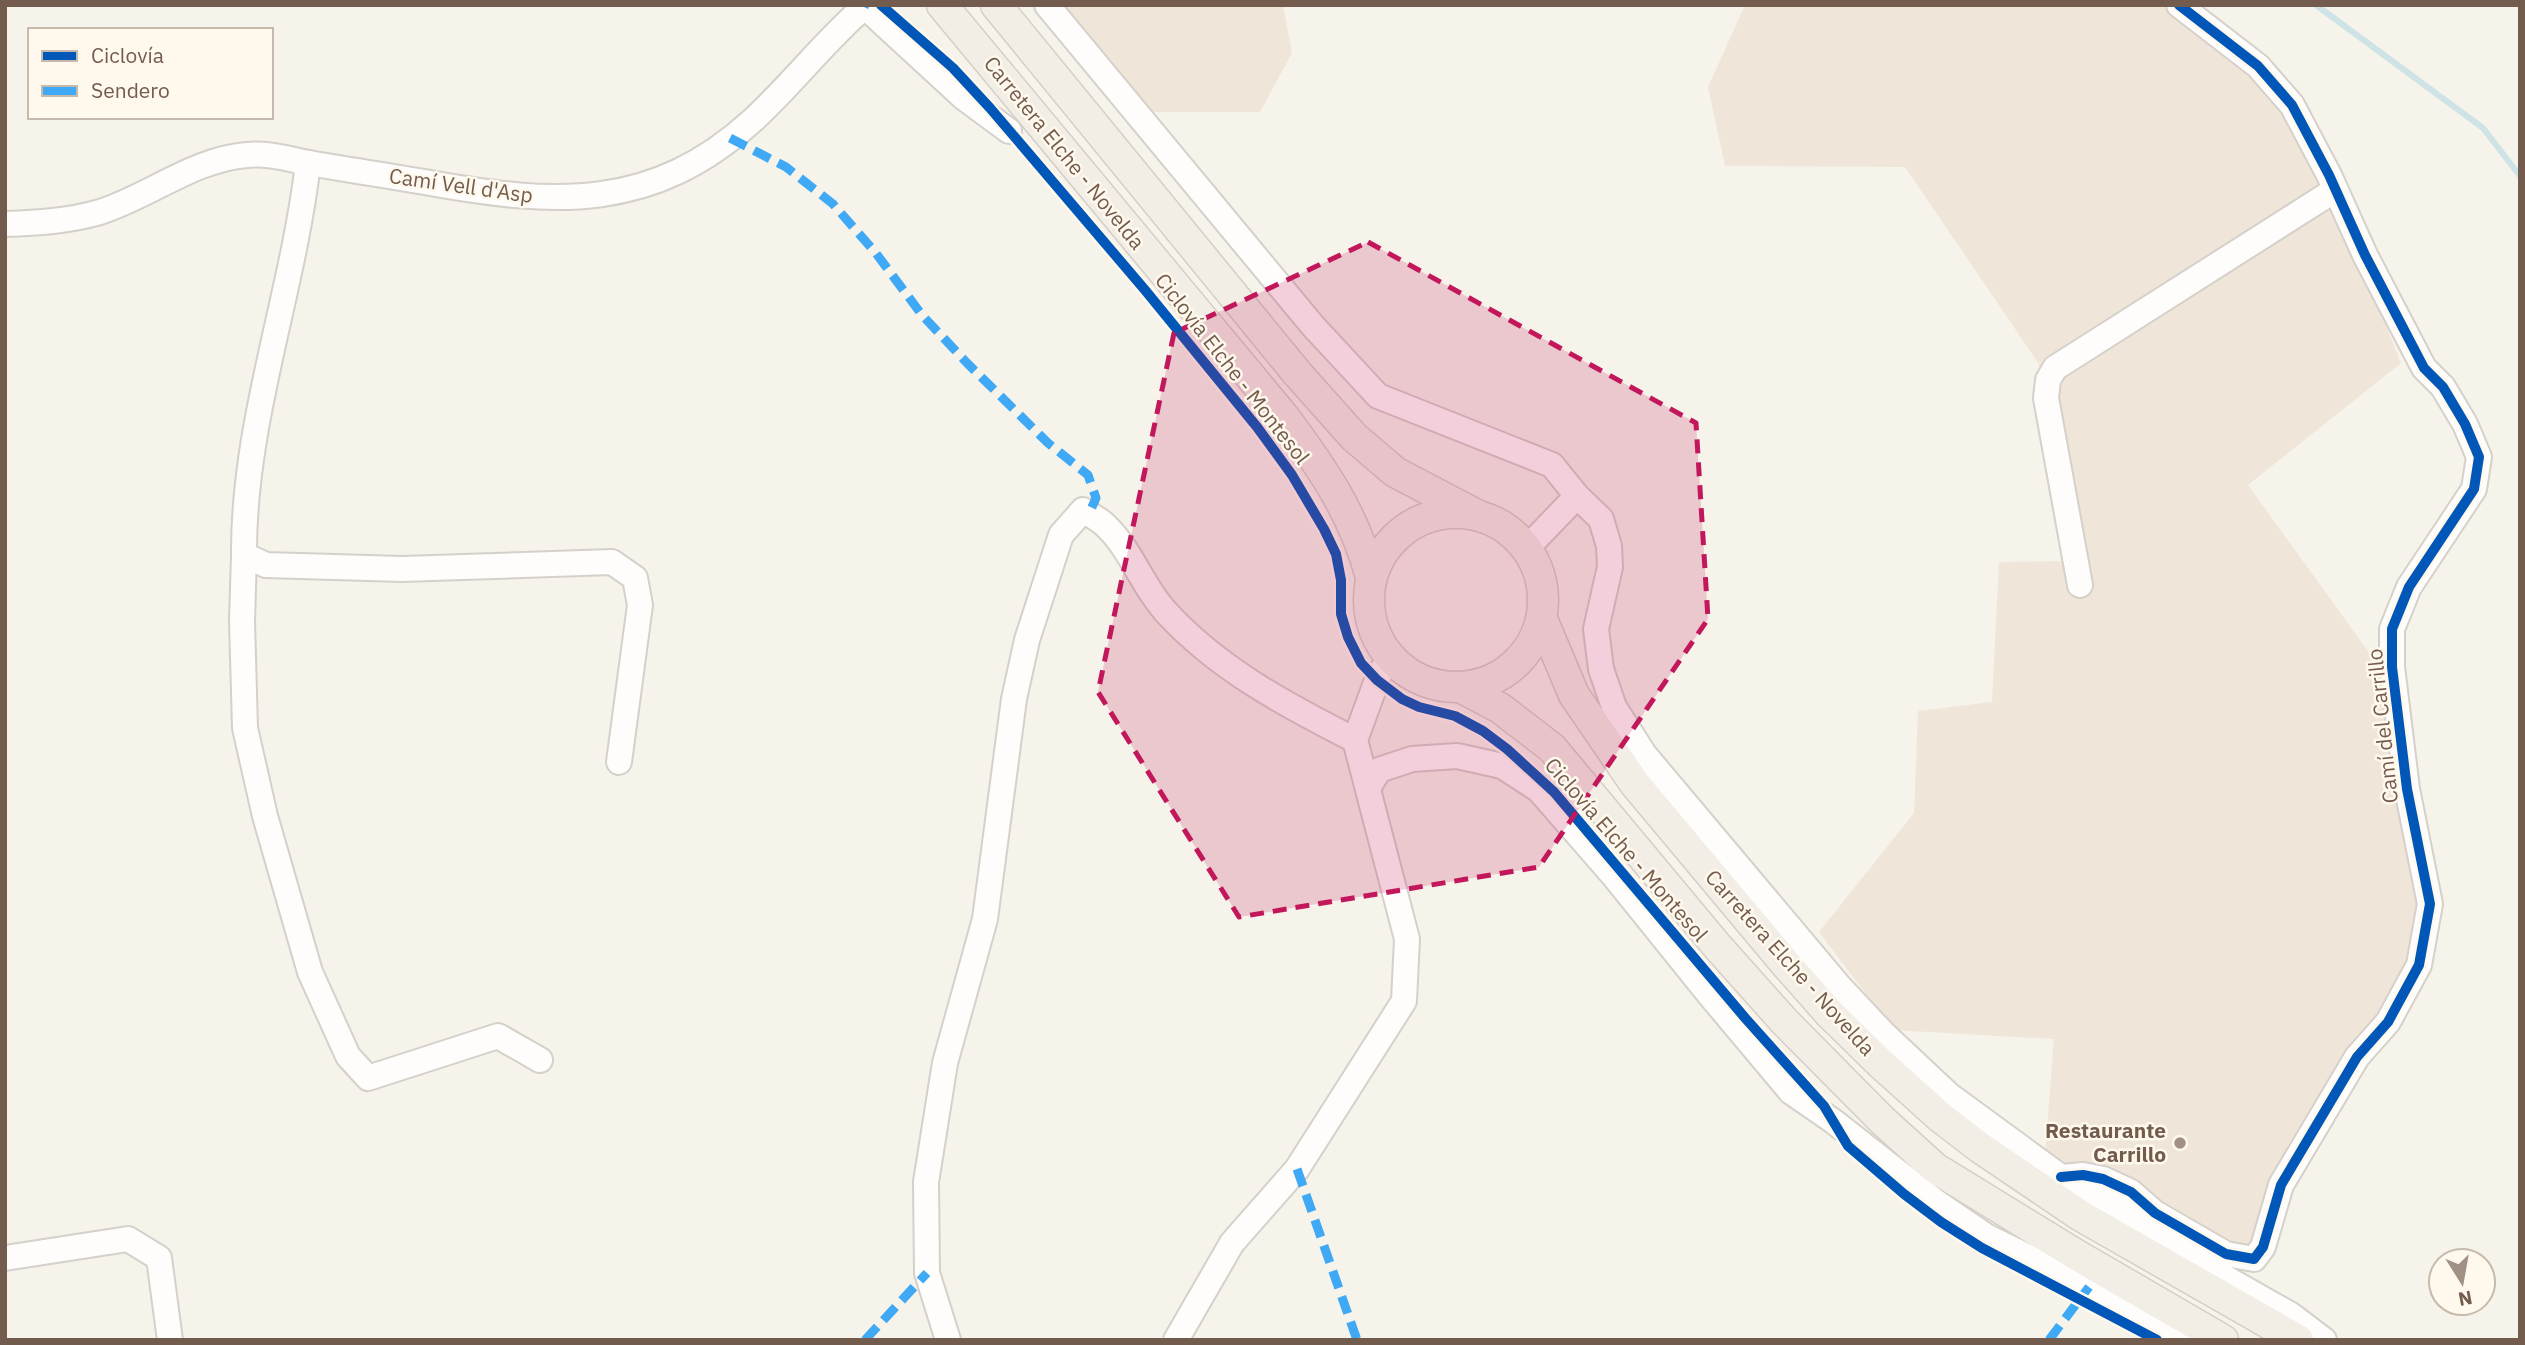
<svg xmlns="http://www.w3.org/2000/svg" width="2525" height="1345" viewBox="0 0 2525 1345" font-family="'IBM Plex Sans',sans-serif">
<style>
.residential{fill:#efe6d9}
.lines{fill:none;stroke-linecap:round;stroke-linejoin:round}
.stream{stroke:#cee3e5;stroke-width:6}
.minor-casing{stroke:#d5d0ca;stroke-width:28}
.major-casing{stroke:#d5cec7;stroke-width:33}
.minor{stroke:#fefdfc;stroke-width:24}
.major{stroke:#f2eee6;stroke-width:30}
.quiet{stroke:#3fa9f5;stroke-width:9;stroke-dasharray:18 9;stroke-linecap:butt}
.cycleway-casing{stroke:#fef8ed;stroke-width:15}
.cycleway{stroke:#0057b8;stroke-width:10}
.marked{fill:#c2185b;fill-opacity:0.2;stroke:#c2185b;stroke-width:5;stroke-dasharray:14 9;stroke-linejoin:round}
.poi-dot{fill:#a19184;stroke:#fef8ed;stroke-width:2.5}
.labels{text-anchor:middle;stroke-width:5;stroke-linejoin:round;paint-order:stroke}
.street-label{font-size:21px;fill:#735c4d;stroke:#fef8ed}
.poi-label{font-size:21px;font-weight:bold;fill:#735c4d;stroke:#fef8ed;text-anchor:end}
</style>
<rect width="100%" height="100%" fill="#f6f3eb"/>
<g class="residential">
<path d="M1053,5H1283L1292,53L1260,112H1139Z"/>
<path d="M1745,5H2168L2277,84L2333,192L2401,363L2248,485L2378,665L2397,745L2423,878L2404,989L2298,1162L2262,1259L2045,1154L2054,1039L1893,1030L1819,932L1914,813L1918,711L1992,702L1999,562L2063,561L2039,364L1905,167L1725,166L1708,87Z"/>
</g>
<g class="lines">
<path class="stream" d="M2316,5L2483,128L2520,176"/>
<defs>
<g id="minor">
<path d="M863,5L963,97L1009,131"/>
<path d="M1047,5L1313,326L1378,396L1552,465L1577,496L1601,519L1609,546L1610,567L1596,629L1601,669L1614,707L1644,754L1839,986L1883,1033L1949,1095L2061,1177L2210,1269L2291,1315L2324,1340"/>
<path d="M308,163C293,294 243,422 244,555L266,565L402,569L612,562L635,578L640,605L619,762"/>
<path d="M5,224C37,223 69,221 100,212C150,196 194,159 247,155C269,153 288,159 309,163C349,170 390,176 430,183C555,205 652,212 753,120C792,84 824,42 864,7"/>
<path d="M1527,548L1577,496"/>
<path d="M244,555L242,621L245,728L265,816L310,972L348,1056L368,1078L498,1036L540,1060"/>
<path d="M2080,585L2046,398L2048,380L2055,368L2335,190"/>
<path d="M1368,788L1379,770L1412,759L1457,756L1502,766L1539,790L1613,875L1708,993L1791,1092L1833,1121L1936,1202L1986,1236L2082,1283L2183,1340"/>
<path d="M2062,1177L2083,1175L2103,1179L2131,1192L2155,1213L2226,1254L2254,1259L2263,1247L2281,1185L2357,1057L2388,1022L2419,965L2430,904L2407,789L2392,667V629L2409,587L2474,489L2479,457L2465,424L2443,387L2424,368L2365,255L2329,175L2292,105L2258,66L2179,5"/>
<path d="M5,1258L128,1239L159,1258L170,1340"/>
<path d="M948,1340L927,1273L926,1182L945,1063L985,919L1014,699L1027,640L1061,535L1083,510C1090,515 1099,519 1105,525C1131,549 1142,586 1166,612C1218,669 1286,705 1355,740"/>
<path d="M1176,1340L1232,1243L1297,1169L1404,1001L1407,939L1355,740L1380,672L1392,660"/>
</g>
<g id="major">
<path d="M942,5L1285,418C1323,469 1354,514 1371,577"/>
<path d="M996,5L1297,373L1354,437L1395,472L1477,515"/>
<circle cx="1456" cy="600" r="87"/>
<path d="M1542,619L1574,695L1635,784L1783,961L1829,1013L1880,1063L1940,1117L1979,1147L2081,1216L2298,1340"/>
<path d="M1462,688L1500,708L1552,748L1718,947L1784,1021L1882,1120L1935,1168L2075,1254L2223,1340"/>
</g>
</defs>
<use href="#minor" class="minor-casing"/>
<use href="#major" class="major-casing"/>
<use href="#minor" class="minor"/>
<use href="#major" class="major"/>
<g class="quiet">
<path d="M864,7L865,5"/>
<path d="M730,138L786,167L833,204L875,252L922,315L967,363L1048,443L1088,475L1096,498L1089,514"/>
<path d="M1297,1169L1357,1340"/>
<path d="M865,1340L927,1273"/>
<path d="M2049,1340L2089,1287"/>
</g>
<defs>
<g id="cycleway">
<path d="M881,5L953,68L990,108L1145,290L1257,427L1292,475L1324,529L1336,554L1341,580V614L1348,637L1361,663L1377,680L1402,699L1419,707L1455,716L1483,731L1507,749L1554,792L1746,1019L1824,1106L1848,1146L1904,1194L1941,1222L1982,1248L2157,1340"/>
<path d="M2061,1177L2083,1175L2103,1179L2131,1192L2155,1213L2226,1254L2254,1259L2263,1247L2281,1185L2357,1057L2388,1022L2419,965L2430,904L2407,789L2392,667V629L2409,587L2474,489L2479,457L2465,424L2443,387L2424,368L2365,255L2329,175L2292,105L2258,66L2179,5"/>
</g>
</defs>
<use href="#cycleway" class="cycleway-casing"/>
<use href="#cycleway" class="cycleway"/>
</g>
<path class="marked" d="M1368,242L1696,423L1708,619L1539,867L1239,917L1098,692L1174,333Z"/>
<circle class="poi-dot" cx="2180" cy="1143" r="7"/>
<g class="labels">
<g class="street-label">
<text transform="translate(1064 153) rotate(51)" y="7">Carretera Elche - Novelda</text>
<text transform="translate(461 186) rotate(8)" y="7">Camí Vell d'Asp</text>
<text transform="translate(1232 369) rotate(52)" y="7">Ciclovía Elche - Montesol</text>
<text transform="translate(2383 726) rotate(-96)" y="7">Camí del Carrillo</text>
<text transform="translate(1626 850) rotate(49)" y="7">Ciclovía Elche - Montesol</text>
<text transform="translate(1790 963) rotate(48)" y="7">Carretera Elche - Novelda</text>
</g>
<g class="poi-label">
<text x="2166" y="1138">Restaurante<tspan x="2166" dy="24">Carrillo</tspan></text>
</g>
</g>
<rect width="2525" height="1345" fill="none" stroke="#735c4d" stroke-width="14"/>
<rect x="28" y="28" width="245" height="91" fill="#fef8ed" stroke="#c6baad" stroke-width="2"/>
<rect x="42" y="51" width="35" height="10" fill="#0057b8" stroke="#c6baad" stroke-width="2"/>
<text x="91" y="63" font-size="21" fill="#735c4d">Ciclovía</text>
<rect x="42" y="86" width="35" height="10" fill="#3fa9f5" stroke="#c6baad" stroke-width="2"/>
<text x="91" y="98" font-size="21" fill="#735c4d">Sendero</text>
<g transform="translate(2462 1282) rotate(169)"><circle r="33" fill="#fef8ed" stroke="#c6baad" stroke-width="2"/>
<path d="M0-5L12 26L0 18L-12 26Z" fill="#a19184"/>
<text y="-10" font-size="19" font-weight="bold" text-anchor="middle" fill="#735c4d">N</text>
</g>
</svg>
